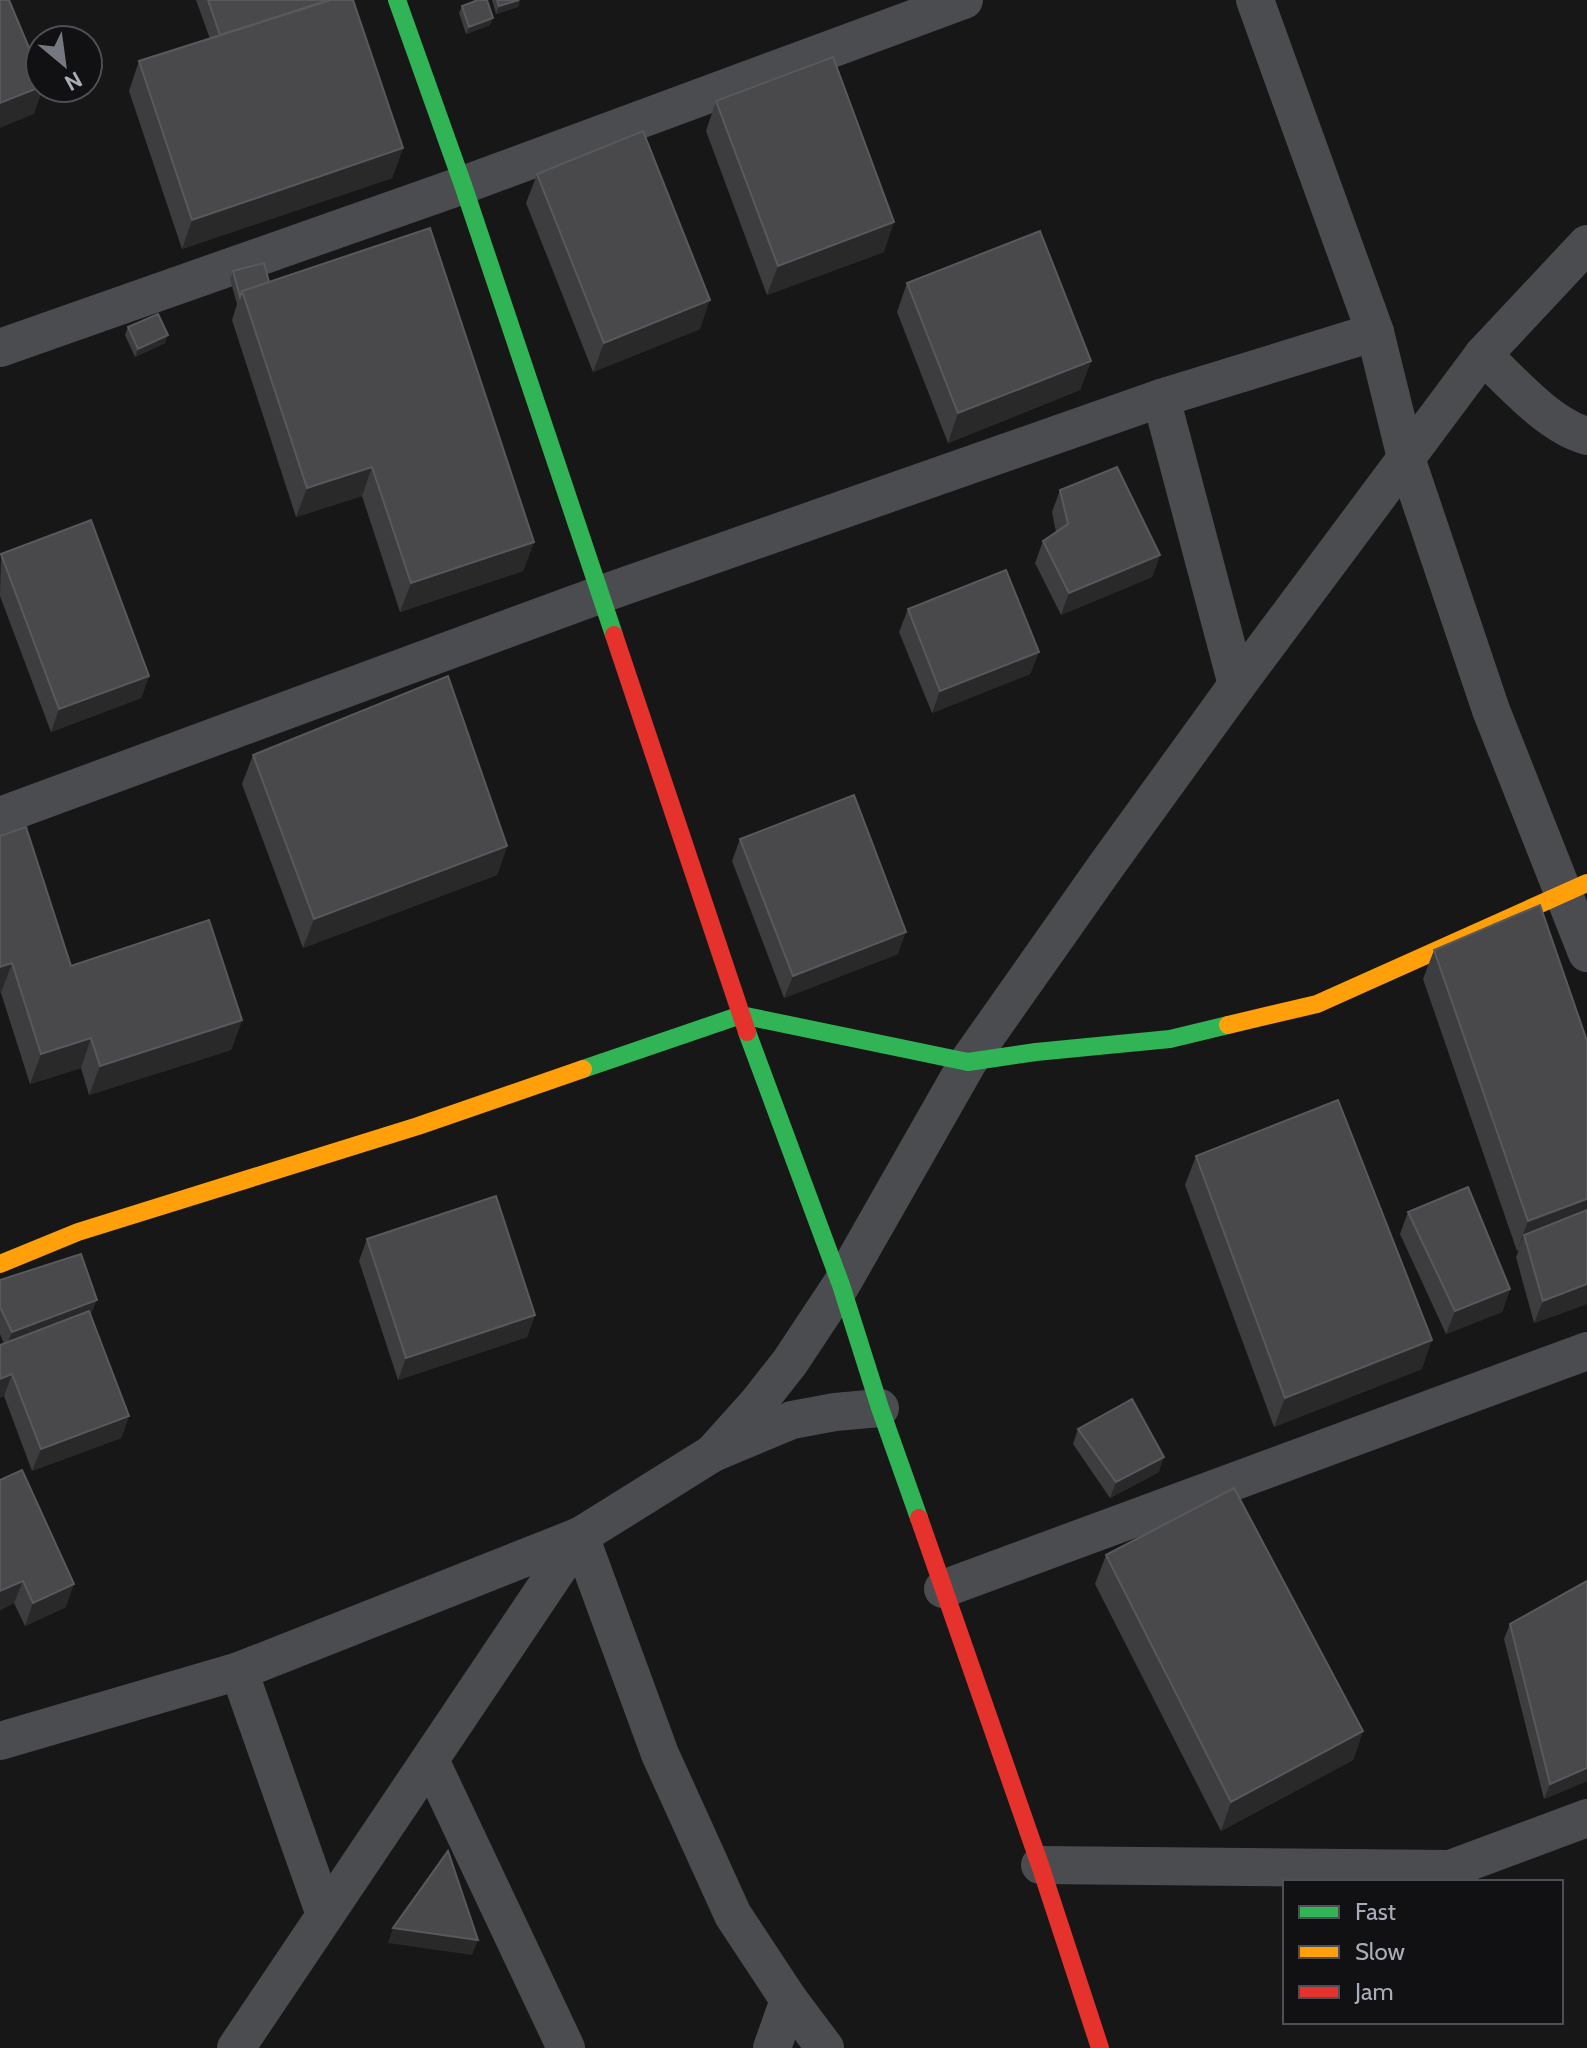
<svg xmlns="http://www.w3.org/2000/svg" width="1587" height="2048" viewBox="0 0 1587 2048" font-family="Cabin,sans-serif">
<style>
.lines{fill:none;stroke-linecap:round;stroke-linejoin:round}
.street{stroke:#4b4c50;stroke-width:38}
.fast{stroke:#30b455;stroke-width:18}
.slow{stroke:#ff9f0a;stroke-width:18}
.jam{stroke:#e5322d;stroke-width:18}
.wall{fill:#3d3d3f}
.shaded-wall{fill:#29292a}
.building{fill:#49494c;stroke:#58595d;stroke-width:2}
</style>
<rect width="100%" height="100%" fill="#171717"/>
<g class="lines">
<g class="street">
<path d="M1255,0L1375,332L1406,458L1491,710L1587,953"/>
<path d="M0,348L463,185L964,0"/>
<path d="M1483,355C1512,382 1548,425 1587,436"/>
<path d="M1161,398L1237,685"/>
<path d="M0,816L599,595L1161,398L1375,332"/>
<path d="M713,1453L757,1404L790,1362L841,1285L968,1062L1106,866L1237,685L1483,355L1587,244"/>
<path d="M580,1536L660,1754L733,1915L789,2000L825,2048"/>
<path d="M943,1589L1587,1351"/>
<path d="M239,1671L325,1915"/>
<path d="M0,1741L239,1671L580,1536L713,1453L792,1420L835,1412L880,1408"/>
<path d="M430,1760L566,2048"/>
<path d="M1040,1865L1450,1869L1587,1818"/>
<path d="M236,2048L580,1536"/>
<path d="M772,2048L789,2000"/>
</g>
<g class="fast">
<path d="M397,0L463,185L614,635"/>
<path d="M747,1032L841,1285L880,1408L919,1518"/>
<path d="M583,1069L741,1015L968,1062L1036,1052L1170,1039L1228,1025"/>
</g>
<g class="slow">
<path d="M1228,1025L1317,1004L1587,883"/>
<path d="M0,1264L78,1232L418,1126L583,1069"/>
</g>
<g class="jam">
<path d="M614,635L747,1032"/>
<path d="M919,1518L1040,1865L1100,2048"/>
</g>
</g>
<g class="wall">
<path d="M196,0H353L403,148L392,178L182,249L129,91L139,61L210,39Z"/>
<path d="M492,0H520L518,7L496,14Z"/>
<path d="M462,6L490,25L466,34L459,13Z"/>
<path d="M716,101L884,252L767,295L706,131Z"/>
<path d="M537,174L700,329L593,372L526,203Z"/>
<path d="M233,271L269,282L534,542L523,571L400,612L362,496L296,517L232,320L237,304L230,279Z"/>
<path d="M907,283L1091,361L1080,390L948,443L897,312Z"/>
<path d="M128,327L165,343L135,357L125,335Z"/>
<path d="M1060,490L1160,555L1152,577L1061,615L1035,563L1043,541L1056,532L1052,512Z"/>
<path d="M1,554L149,676L141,698L51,732L0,596Z"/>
<path d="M908,609L1039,652L1030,674L932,713L899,632Z"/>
<path d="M253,755L507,846L497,875L303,948L242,784Z"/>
<path d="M0,836L71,966L242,1020L231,1050L89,1095L81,1068L30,1084L1,993Z"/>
<path d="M740,839L898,954L784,998L732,861Z"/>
<path d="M1434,950L1587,1041V1304L1534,1323L1516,1257L1519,1250L1517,1251L1423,979Z"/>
<path d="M1196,1156L1422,1369L1274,1427L1185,1185Z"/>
<path d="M1408,1212L1510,1289L1502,1312L1446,1334L1400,1234Z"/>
<path d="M367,1239L535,1315L527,1337L398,1380L359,1261Z"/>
<path d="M0,1280L91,1315L129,1416L121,1438L32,1471L4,1396V1344L0,1334Z"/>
<path d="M1078,1429L1159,1472L1110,1498L1073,1444Z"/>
<path d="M0,1480L66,1607L25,1626L14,1603L0,1610Z"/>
<path d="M1106,1555L1363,1731L1353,1760L1221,1831L1095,1584Z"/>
<path d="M1510,1624L1587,1781L1544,1799L1504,1639Z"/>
</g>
<g class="shaded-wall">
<path d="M520,0L518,7L496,14L499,6Z"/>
<path d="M493,18L490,25L466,34L469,27Z"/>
<path d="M40,87V88H43L34,114L0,128V103Z"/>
<path d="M403,148L392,178L182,249L192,220Z"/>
<path d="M894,222L884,252L767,295L778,266Z"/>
<path d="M710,300L700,329L593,372L604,343Z"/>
<path d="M168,335L165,343L135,357L138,349Z"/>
<path d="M1091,361L1080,390L948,443L958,413Z"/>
<path d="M372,467L362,496L296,517L307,488Z"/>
<path d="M534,542L523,571L400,612L411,583Z"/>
<path d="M1160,555L1152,577L1061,615L1069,593Z"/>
<path d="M1039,652L1030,674L932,713L940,691Z"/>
<path d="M149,676L141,698L51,732L59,709Z"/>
<path d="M507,846L497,875L303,948L314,919Z"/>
<path d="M906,932L898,954L784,998L793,976Z"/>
<path d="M12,963L1,993H0V967Z"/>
<path d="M242,1020L231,1050L89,1095L100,1066Z"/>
<path d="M91,1038L81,1068L30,1084L41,1054Z"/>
<path d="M1587,1199V1224L1524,1235L1517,1251L1528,1221Z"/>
<path d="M1587,1284V1304L1534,1323L1543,1301Z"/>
<path d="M1510,1289L1502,1312L1446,1334L1455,1311Z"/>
<path d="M97,1300L91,1315L6,1347L12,1332Z"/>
<path d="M535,1315L527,1337L398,1380L406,1358Z"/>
<path d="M1432,1340L1422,1369L1274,1427L1285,1398Z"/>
<path d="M12,1374L4,1396L0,1398V1379Z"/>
<path d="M129,1416L121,1438L32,1471L41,1449Z"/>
<path d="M1164,1457L1159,1472L1110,1498L1116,1482Z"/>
<path d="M23,1581L14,1603L0,1610V1591Z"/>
<path d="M74,1584L66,1607L25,1626L33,1603Z"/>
<path d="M1363,1731L1353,1760L1221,1831L1231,1802Z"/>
<path d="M1587,1768V1781L1544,1799L1550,1784Z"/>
<path d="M393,1928L478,1940L472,1955L388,1943Z"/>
</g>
<g class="building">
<path d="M0,0H9L40,74V87L0,103Z"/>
<path d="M208,0H329L220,35Z"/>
<path d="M331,0H353L403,148L192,220L139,61Z"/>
<path d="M478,0H487L493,18L469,27L462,6Z"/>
<path d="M497,0H519L499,6Z"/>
<path d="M833,57L894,222L778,266L716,101Z"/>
<path d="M643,131L710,300L604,343L537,174Z"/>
<path d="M430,228L534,542L411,583L372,467L307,488L242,291Z"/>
<path d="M1040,231L1091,361L958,413L907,283Z"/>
<path d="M264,263L269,282L242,291L240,297L233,271Z"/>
<path d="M158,314L168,335L138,349L128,327Z"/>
<path d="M1117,467L1160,555L1069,593L1043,541L1068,524L1060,490Z"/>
<path d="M91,520L149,676L59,709L1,554Z"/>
<path d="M1006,570L1039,652L940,691L908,609Z"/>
<path d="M448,676L507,846L314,919L253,755Z"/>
<path d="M854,795L906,932L793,976L740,839Z"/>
<path d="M26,827L71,966L209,920L242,1020L100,1066L91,1038L41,1054L12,963L0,967V836Z"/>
<path d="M1540,905L1587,1041V1199L1528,1221L1434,950Z"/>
<path d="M1338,1100L1432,1340L1285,1398L1196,1156Z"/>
<path d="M1468,1187L1510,1289L1455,1311L1408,1212Z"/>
<path d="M496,1196L535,1315L406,1358L367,1239Z"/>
<path d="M1587,1210V1284L1543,1301L1524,1235Z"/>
<path d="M81,1254L97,1300L12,1332L0,1307V1280Z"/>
<path d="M89,1311L129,1416L41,1449L12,1374L0,1379V1345Z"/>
<path d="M1132,1399L1164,1457L1116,1482L1078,1429Z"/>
<path d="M22,1470L74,1584L33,1603L23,1581L0,1591V1480Z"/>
<path d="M1234,1488L1363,1731L1231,1802L1106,1555Z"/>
<path d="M1587,1581V1768L1550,1784L1510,1624Z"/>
<path d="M448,1851L478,1940L393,1928Z"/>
</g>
<rect x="1283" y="1880" width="280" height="144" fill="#111113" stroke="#4d4f55" stroke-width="2"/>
<rect x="1299" y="1906" width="40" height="12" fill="#30b455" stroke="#4d4f55" stroke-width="2"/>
<text x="1355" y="1920" font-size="24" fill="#a8adb8">Fast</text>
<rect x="1299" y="1946" width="40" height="12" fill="#ff9f0a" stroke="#4d4f55" stroke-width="2"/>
<text x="1355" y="1960" font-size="24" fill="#a8adb8">Slow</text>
<rect x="1299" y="1986" width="40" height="12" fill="#e5322d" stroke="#4d4f55" stroke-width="2"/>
<text x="1355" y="2000" font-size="24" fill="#a8adb8">Jam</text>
<g transform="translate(64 64) rotate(151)"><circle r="38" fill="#111113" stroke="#4d4f55" stroke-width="2"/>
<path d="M0-6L14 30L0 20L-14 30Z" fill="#757880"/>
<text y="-12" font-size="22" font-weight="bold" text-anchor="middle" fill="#a8adb8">N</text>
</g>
</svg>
